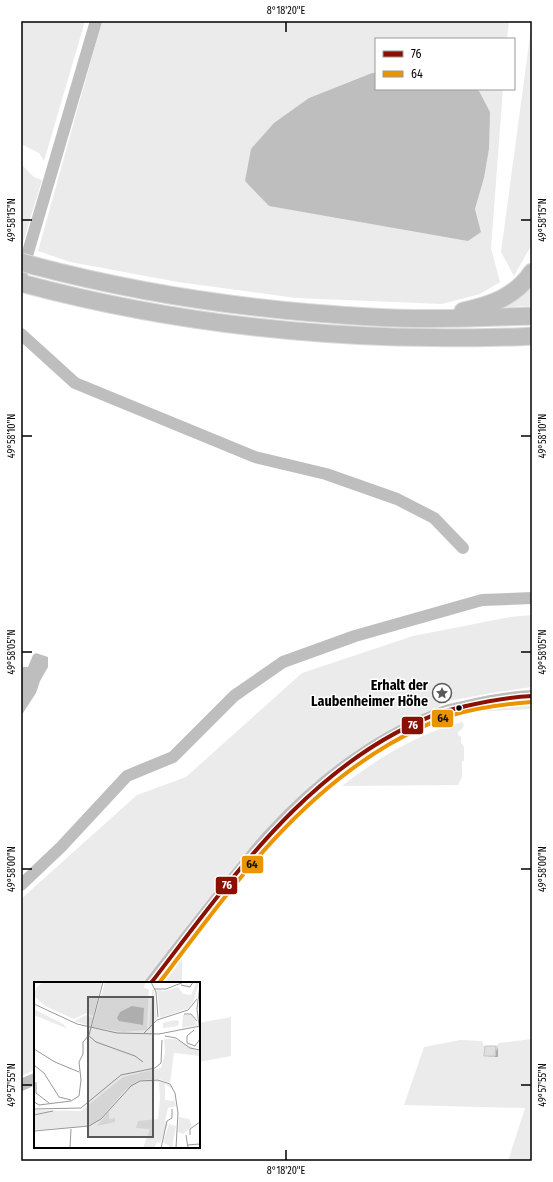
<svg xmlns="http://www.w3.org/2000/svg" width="553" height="1182" viewBox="0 0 553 1182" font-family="'Fira Sans Condensed',sans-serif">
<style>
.green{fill:#ebebeb}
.water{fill:#bebebe}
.building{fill:#dfdfdf;stroke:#c6c6c6;filter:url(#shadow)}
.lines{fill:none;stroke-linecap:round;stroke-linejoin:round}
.highway-casing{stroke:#dbdbdb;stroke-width:19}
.minor{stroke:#bebebe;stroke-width:12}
.highway{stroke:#bebebe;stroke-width:17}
.highway-bridge-casing{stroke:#dbdbdb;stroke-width:19;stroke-linecap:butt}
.highway-bridge{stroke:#bebebe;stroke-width:17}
.bus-1-casing{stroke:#fff;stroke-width:7}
.bus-2-casing{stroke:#fff;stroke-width:7}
.bus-1{stroke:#8a1002;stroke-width:4}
.bus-2{stroke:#e99400;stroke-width:4}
.ticks{fill:none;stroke:#000;stroke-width:1.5}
.bus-dot{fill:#000;stroke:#fff;stroke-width:1.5}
.labels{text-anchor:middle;stroke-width:3;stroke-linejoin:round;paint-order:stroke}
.poi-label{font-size:14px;font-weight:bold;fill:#000;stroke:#fff;text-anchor:end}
.inset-road{fill:none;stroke:#999;stroke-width:1}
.view{fill:#595959;fill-opacity:0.15;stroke:#595959;stroke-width:2}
.inset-edge{fill:none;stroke:#000;stroke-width:2}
.line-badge{stroke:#fff;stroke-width:1.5}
.badge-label{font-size:11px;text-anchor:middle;font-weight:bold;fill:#fff}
.pale-badge-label{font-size:11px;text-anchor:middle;font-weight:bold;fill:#111}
.neatline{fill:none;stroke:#000;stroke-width:1.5}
.ticks-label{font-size:10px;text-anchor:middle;fill:#000}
</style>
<defs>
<filter id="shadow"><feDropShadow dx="4.5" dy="2.5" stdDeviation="1" flood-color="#0004"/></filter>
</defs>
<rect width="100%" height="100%" fill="#fff"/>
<g class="green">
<path d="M21,21H85L44,161L39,153L21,144Z"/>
<path d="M102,21H509L507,39H376V73H372L309,98L481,232L475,209L484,178L489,149L479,91L475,89H503L491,248L500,282L480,294L442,304L296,298L178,282L70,262L38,251Z"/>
<path d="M532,21V244L514,276L501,252Z"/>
<path d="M21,164L34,177L42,180L22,246Z"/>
<path d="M532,279V306L494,308Z"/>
<path d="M532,615V687L497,692L443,702L437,708L425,714L315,782L146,983H35V1070L21,1076V899L137,795L186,777L302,673L413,636L510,617Z"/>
<path d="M532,701V709L473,712V711L517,702Z"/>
<path d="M457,714H458V717C403,734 347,770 304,809C285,826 269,846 252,865L280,830L352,765L408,731L442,718Z"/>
<path d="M462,722L464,725L463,728L458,732V735L461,737V743L464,747V760L462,762V777L458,785L342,786C378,758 417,734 462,722Z"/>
<path d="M182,959V983H164Z"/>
<path d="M231,1017V1056L199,1062V1023Z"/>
<path d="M532,1039V1161H508L525,1108L404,1105L424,1047L460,1040L482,1041L484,1046H496L499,1043Z"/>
</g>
<g class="water">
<path d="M372,73H376V89H475L479,91L490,112L489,149L484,178L475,209L481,232L468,241L269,206L245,181L251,149L274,123L309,98Z"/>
<path d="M36,653L48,657V667L40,681L36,693L21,716V667H28L33,655Z"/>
</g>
<path class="building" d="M485,1046H496L495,1056H484Z"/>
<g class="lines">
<defs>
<g id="highway">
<path d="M35,266C145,295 258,311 372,317C425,320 479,318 532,316"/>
<path d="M21,283C143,316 269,333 396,337C441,338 487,339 532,336"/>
<path d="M463,311C491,305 515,297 532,272"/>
</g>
</defs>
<use href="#highway" class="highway-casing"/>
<g class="minor">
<path d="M21,276L96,21"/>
<path d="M21,334L75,383L255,457L326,474L397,499L434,518L463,548"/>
<path d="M21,885L61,847L127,776L173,757L234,696L283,662L355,636L482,600L532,598"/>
<path d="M151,983C177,949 204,914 231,881C244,866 256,849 270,834C318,782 376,737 443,712C450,709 459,708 467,706C488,701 510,697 532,696"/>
<path d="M21,1085L35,1079"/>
</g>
<use href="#highway" class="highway"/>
<defs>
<path id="highway-bridge" d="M21,262L35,266"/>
</defs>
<use href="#highway-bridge" class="highway-bridge-casing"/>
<use href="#highway-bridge" class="highway-bridge"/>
<defs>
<path id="bus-1" d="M151,983C232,878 314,757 445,711C452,709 459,708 466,706C488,701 510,697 532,696"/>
<path id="bus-2" d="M159,983C226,895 291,802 388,745C407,734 428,723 449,716C475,708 504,704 532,702"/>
</defs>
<use href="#bus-1" class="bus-1-casing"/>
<use href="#bus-2" class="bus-2-casing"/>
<use href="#bus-1" class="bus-1"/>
<use href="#bus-2" class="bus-2"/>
</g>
<path class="ticks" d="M286,22V32M22,220H32M521,220H531M22,436H32M521,436H531M22,652H32M521,652H531M22,869H32M521,869H531M22,1085H32M521,1085H531M286,1150V1160"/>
<defs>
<symbol id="sight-ring" viewBox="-11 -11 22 22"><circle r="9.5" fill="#fff" stroke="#595959" stroke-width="1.5"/><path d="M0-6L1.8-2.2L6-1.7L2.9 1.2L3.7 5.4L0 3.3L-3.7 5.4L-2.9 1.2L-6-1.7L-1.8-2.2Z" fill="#595959"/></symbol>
</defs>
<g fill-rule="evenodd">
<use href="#sight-ring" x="431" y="682" width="22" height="22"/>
</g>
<circle class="bus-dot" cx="459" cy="708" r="3.5"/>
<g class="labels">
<g class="poi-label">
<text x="428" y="690">Erhalt der<tspan x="428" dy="16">Laubenheimer Höhe</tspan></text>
</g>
</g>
<g transform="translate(34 982)">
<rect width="166" height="166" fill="#fff"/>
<path d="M9,0H68L59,34L53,31L40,37L11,24L0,14L2,6ZM71,0L111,1L110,6L115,7L113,48L89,50L58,45ZM163,0H165L160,18L155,26L126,36L123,8L131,9L144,5L149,12L157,13ZM118,8H120L123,36L115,48ZM0,27L29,42L34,47L0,33ZM52,33L59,36L56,44L40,39ZM149,33H158L163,43L148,46ZM142,38L145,39L144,44L129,46V41ZM130,57H141L166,69V74L140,71L136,101L125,97L106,98L91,108L66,137L53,144L0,148V128L47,129L89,95L127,86L131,71ZM124,98L137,104L142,124L134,126L131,139L134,142L126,161L123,160L120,166H109L116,147L102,146L104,139L124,137L126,117L125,100L110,99ZM131,102L138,107L140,119L131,118ZM75,129V137L81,136V140L63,144ZM145,135L155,137L158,144L149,152L144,150ZM135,142L142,144L138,166L129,160Z" fill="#ebebeb" fill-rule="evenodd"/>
<path d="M98,24L110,26L109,43L85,39L83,36L86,30Z" fill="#bebebe"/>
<path class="inset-road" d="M117,0L122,10L124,35M147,3L156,5L159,0M166,3L163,27L166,51M120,7H132L150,0M0,22L43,42L83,51L125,52L166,44M150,32H157L163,39M160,48L153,54V61L161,64L166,57M110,51L123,38L154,28L163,17M54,53L62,60L101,74L109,80M131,54L142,56L156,66L166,68M0,67L21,80L45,90M0,83L10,91L25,115L37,118M2,100V111L15,121M166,110V145M0,120L5,123L37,119L45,114L47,98L45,80L49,72V60L55,53L69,0M0,127L47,126L87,93L121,86L127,81L128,58M0,133L19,129M0,149L55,144L67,137L97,104L106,99L124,98L136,102L141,111L144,131L142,166M152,153L154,166M156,153V147L166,140M153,163L166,162M36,166L37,147M127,166L133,139L138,136V127"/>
<path class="view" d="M54,15H119V155H54Z"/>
<rect width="166" height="166" class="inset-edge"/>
</g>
<g class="line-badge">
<rect x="431" y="709" width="23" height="19" rx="4" fill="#e99400"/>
<rect x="401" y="716" width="23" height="19" rx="4" fill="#8a1002"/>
<rect x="241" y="855" width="23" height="19" rx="4" fill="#e99400"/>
<rect x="215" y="876" width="23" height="19" rx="4" fill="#8a1002"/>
</g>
<g class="badge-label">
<text x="413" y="729">76</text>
<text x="227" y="889">76</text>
</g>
<g class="pale-badge-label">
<text x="443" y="722">64</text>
<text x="252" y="868">64</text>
</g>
<rect width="553" height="1182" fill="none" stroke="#ffffff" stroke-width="44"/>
<rect x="375" y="38" width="140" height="52" fill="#ffffff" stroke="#999999"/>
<rect x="383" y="51" width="20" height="6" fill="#8a1002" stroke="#999999"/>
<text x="411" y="58" font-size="12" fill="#000000">76</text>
<rect x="383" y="71" width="20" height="6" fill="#e99400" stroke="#999999"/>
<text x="411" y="78" font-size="12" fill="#000000">64</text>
<rect x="22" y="22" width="509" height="1138" class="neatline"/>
<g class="ticks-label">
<text x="286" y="14">8°18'20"E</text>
<text transform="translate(11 220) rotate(-90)" y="4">49°58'15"N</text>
<text transform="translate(542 220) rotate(-90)" y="4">49°58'15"N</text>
<text transform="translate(11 436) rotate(-90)" y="4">49°58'10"N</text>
<text transform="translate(542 436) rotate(-90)" y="4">49°58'10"N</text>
<text transform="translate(11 652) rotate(-90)" y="4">49°58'05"N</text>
<text transform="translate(542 652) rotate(-90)" y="4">49°58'05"N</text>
<text transform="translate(11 869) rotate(-90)" y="4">49°58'00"N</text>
<text transform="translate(542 869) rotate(-90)" y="4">49°58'00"N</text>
<text transform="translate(11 1085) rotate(-90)" y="4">49°57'55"N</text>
<text transform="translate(542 1085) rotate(-90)" y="4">49°57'55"N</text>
<text x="286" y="1174">8°18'20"E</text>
</g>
</svg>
